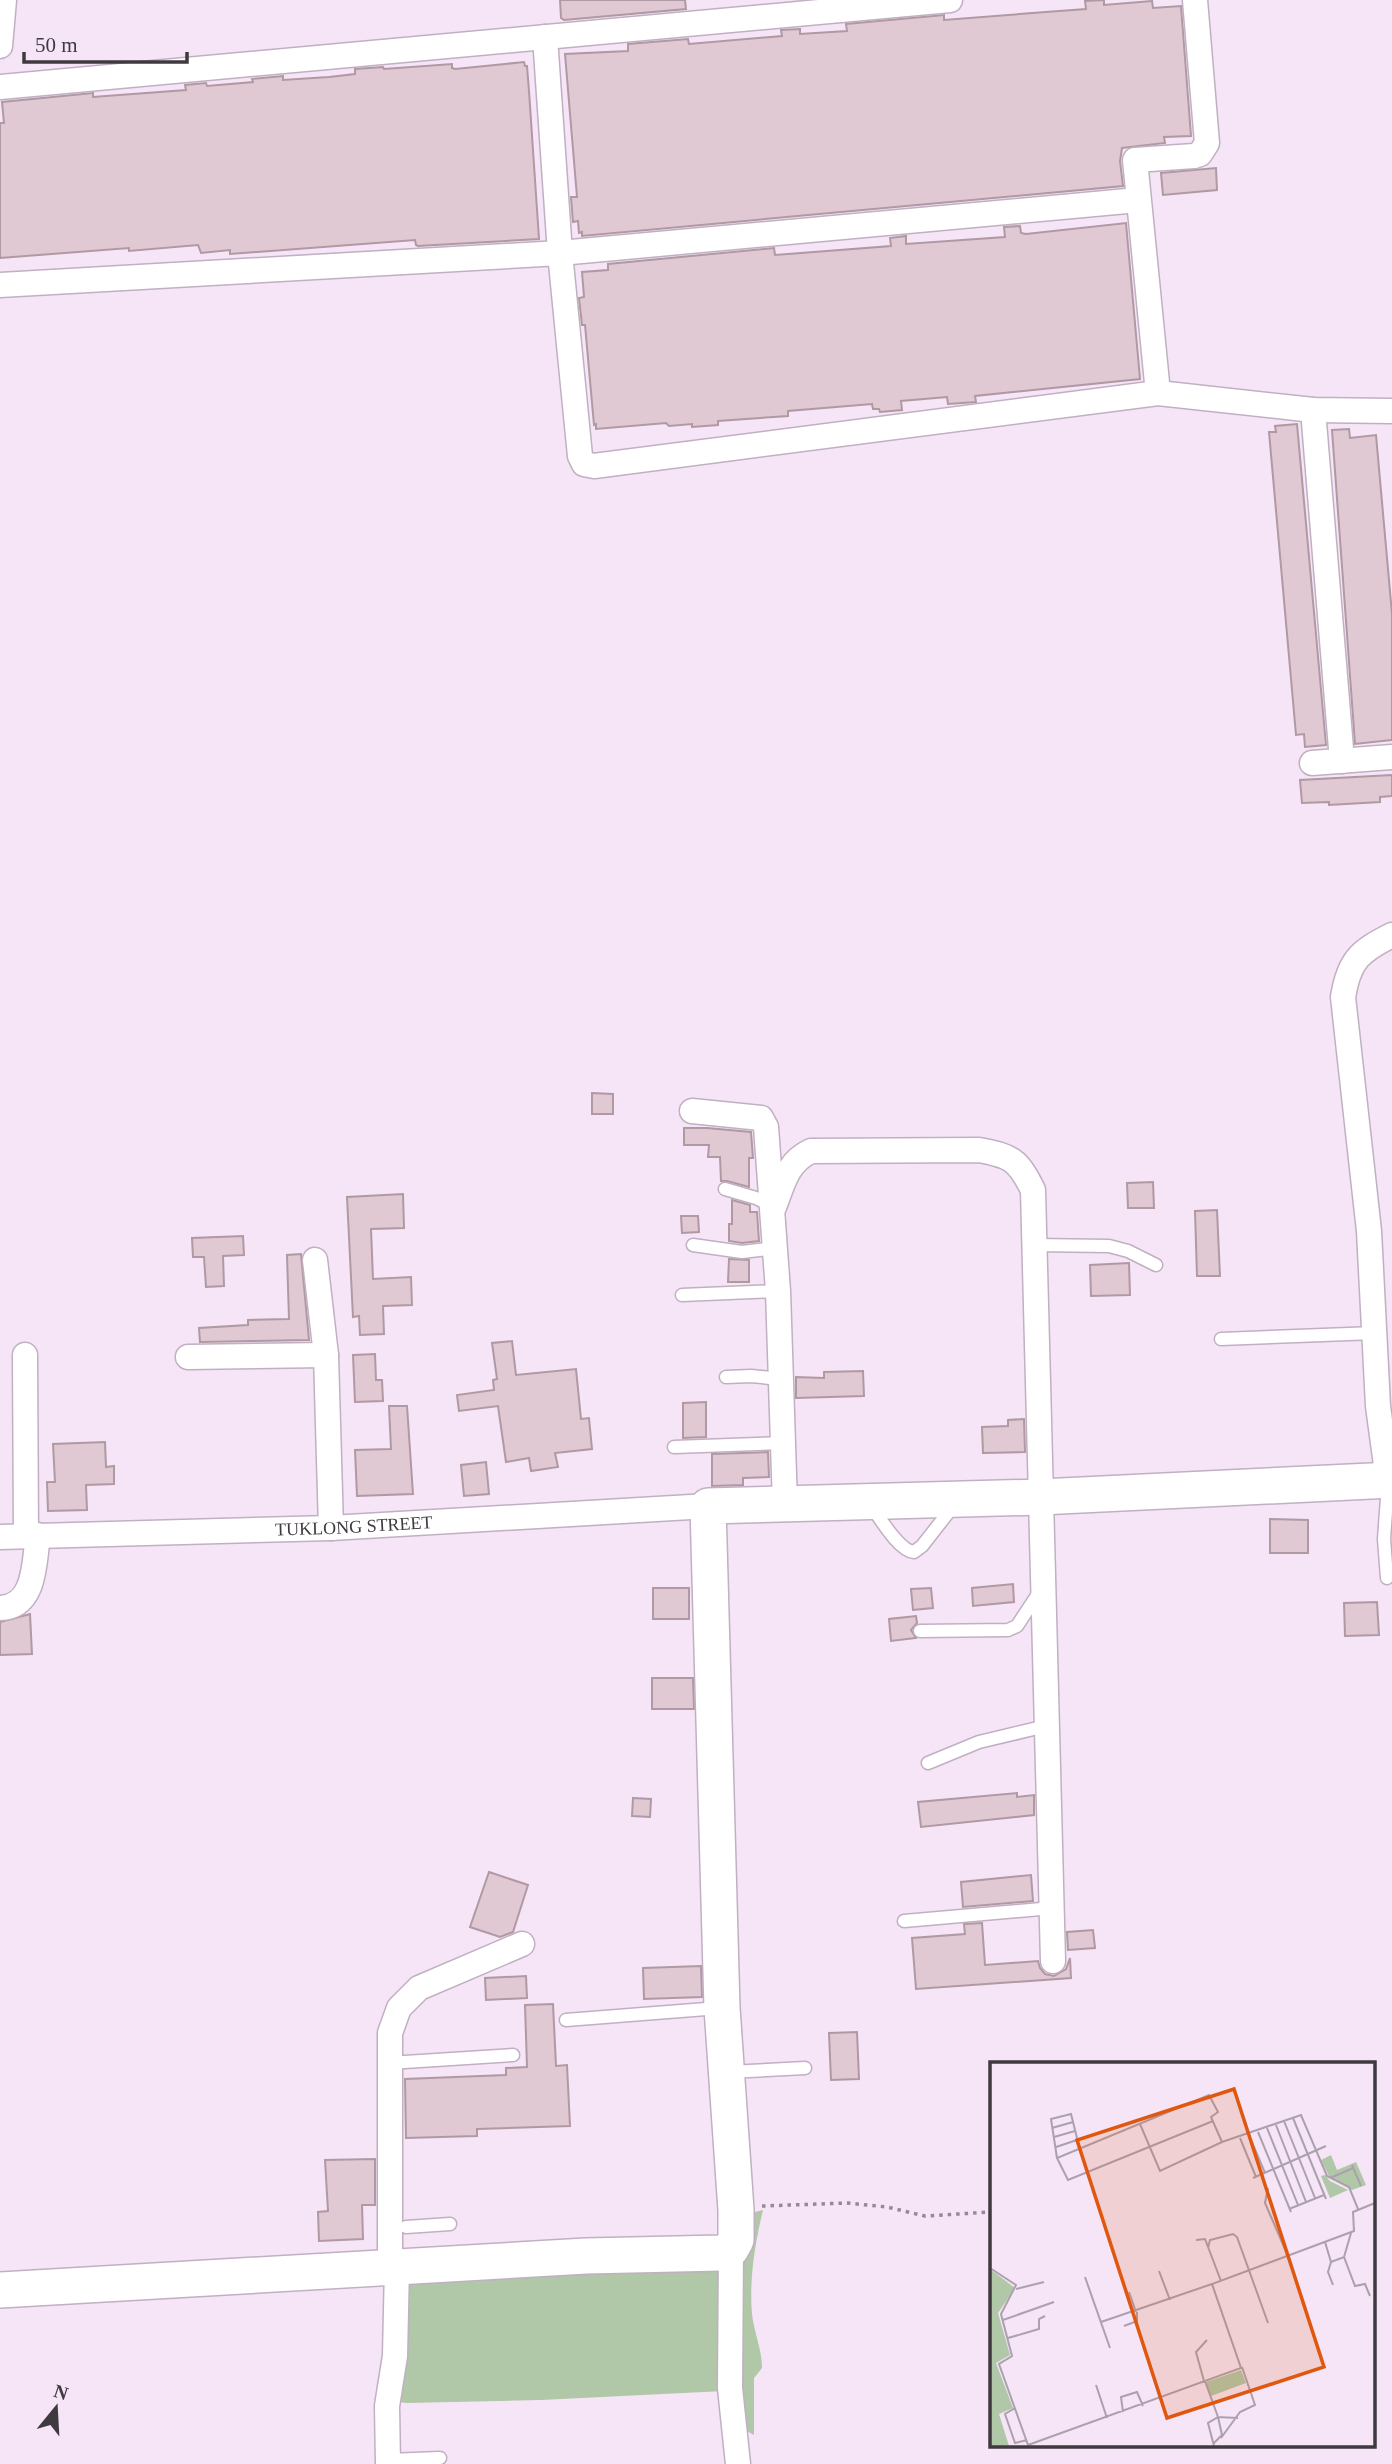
<svg xmlns="http://www.w3.org/2000/svg" width="1392" height="2464" viewBox="0 0 1392 2464" font-family="Georgia,serif">
<style>
.green{fill:#b0c7a8}
.building{fill:#e1c9d4;stroke:#b099a3;stroke-width:2}
.lines{fill:none;stroke-linecap:round;stroke-linejoin:round}
.lane-casing{stroke:#c0b0c2;stroke-width:15}
.street-casing{stroke:#c0b0c2;stroke-width:27}
.secondary-casing{stroke:#c0b0c2;stroke-width:38}
.path{stroke:#948995;stroke-width:3.5;stroke-dasharray:3.5 5;stroke-linecap:butt}
.lane{stroke:#fff;stroke-width:12}
.street{stroke:#fff;stroke-width:24}
.secondary{stroke:#fff;stroke-width:35}
.labels{text-anchor:middle;stroke-width:5;stroke-linejoin:round;paint-order:stroke}
.street-label{font-size:18px;fill:#3f3940;stroke:#f5e5f7}
.inset-road{fill:none;stroke:#aca0ae;stroke-width:2}
.view{fill:#e0570f;fill-opacity:0.15;stroke:#e0570f;stroke-width:3.5}
.inset-edge{fill:none;stroke:#3f3940;stroke-width:3.5}
</style>
<rect width="100%" height="100%" fill="#f5e5f7"/>
<g class="green">
<path d="M763,2210C755,2243 749,2280 752,2314C754,2333 762,2349 762,2368L754,2378V2435L743,2429L738,2284L751,2213Z"/>
<path d="M717,2270L722,2273L724,2391L541,2400L407,2403L399,2402L405,2277Z"/>
</g>
<g class="building">
<path d="M560,0H685L686,9L564,20L561,18Z"/>
<path d="M1104,0V5L1152,1L1153,8L1181,6L1191,136L1164,137L1165,143L1122,148L1120,161L1123,186L582,236V232L579,233L578,221L573,222L571,197H577L565,54L628,51V44L688,39L689,44L782,36L781,30L800,29V34L847,31L846,24L944,15V20L1059,11L1086,9L1085,1Z"/>
<path d="M524,62L525,66H527L529,91L539,239L418,246L416,245L415,240L230,254V250L201,253L198,245L129,251V248L0,258V123H4L2,102L93,93V97L186,90L185,85L206,83L207,86L253,82L252,79L283,76V80L329,77L355,74V69L383,67L384,69L452,64V68L455,69Z"/>
<path d="M1216,168L1217,190L1163,195L1161,173Z"/>
<path d="M1126,223L1140,379L975,396L976,402L948,404L947,397L901,401L902,410L880,412L879,409H873L872,404L788,411V416L718,421V425L692,427V424L669,426L666,423L596,429V424L594,425L585,325H582L579,298L584,297L582,272L608,270V264L774,248L775,255L891,246L890,238L906,236V244L1005,237L1004,227L1020,226L1021,233L1026,234Z"/>
<path d="M1297,424L1326,745L1305,747L1304,734L1296,735L1269,432H1276L1275,426Z"/>
<path d="M1349,429L1350,438L1376,435L1392,614V740L1355,744L1332,430Z"/>
<path d="M1392,775V796L1380,797V802L1329,805V802L1302,803L1300,780Z"/>
<path d="M592,1093L613,1094V1114H592Z"/>
<path d="M684,1128H707L751,1132L753,1158H749V1187L727,1181H721L720,1157H708L709,1145H684Z"/>
<path d="M1153,1182L1154,1208H1128L1127,1183Z"/>
<path d="M403,1194L404,1228L371,1229L373,1279L411,1277L412,1305L383,1306L384,1334L360,1335L359,1316L353,1317L347,1197Z"/>
<path d="M732,1200L750,1205V1212H757L759,1241L742,1243L729,1241V1224H732Z"/>
<path d="M1217,1210L1220,1276H1197L1195,1211Z"/>
<path d="M681,1216H698L699,1232L682,1233Z"/>
<path d="M243,1236L244,1255L223,1256L224,1286L206,1287L204,1257H193L192,1238Z"/>
<path d="M301,1254L309,1340L200,1342L199,1328L248,1325V1320L289,1319L287,1255Z"/>
<path d="M729,1259L749,1260V1282H728Z"/>
<path d="M1129,1263L1130,1295L1091,1296L1090,1265Z"/>
<path d="M512,1341L516,1375L576,1369L581,1419L589,1418L592,1449L555,1453L558,1467L531,1471L529,1458L506,1462L498,1406L459,1411L457,1395L494,1390L493,1380L497,1379L492,1343Z"/>
<path d="M375,1354L376,1380H382L383,1401L355,1402L353,1355Z"/>
<path d="M863,1371L864,1396L796,1398V1377L824,1378V1372Z"/>
<path d="M706,1402V1437L683,1438V1403Z"/>
<path d="M389,1406H407L413,1494L357,1496L355,1450L391,1449Z"/>
<path d="M1024,1419L1025,1452L983,1453L982,1427L1008,1426V1420Z"/>
<path d="M105,1442L106,1467L114,1466V1484L86,1485L87,1510L48,1511L47,1482H55L53,1444Z"/>
<path d="M768,1452L769,1477L743,1478V1485L712,1486V1454Z"/>
<path d="M486,1462L489,1494L464,1496L461,1465Z"/>
<path d="M1270,1519L1308,1520V1553H1270Z"/>
<path d="M1013,1584L1014,1602L973,1606L972,1588Z"/>
<rect x="653" y="1588" width="36" height="31"/>
<path d="M931,1588L933,1608L913,1610L911,1589Z"/>
<path d="M1377,1602L1379,1635L1345,1636L1344,1603Z"/>
<path d="M30,1614L32,1654L0,1655V1622Z"/>
<path d="M916,1616L917,1623L911,1630L916,1638L891,1641L889,1619Z"/>
<path d="M652,1678H693L694,1709H652Z"/>
<path d="M1017,1793V1797L1034,1795V1815L921,1827L918,1802Z"/>
<path d="M633,1798L651,1799L650,1817L632,1816Z"/>
<path d="M489,1872L528,1885L513,1932L500,1937L470,1927Z"/>
<path d="M1031,1875L1033,1901L963,1907L961,1882Z"/>
<path d="M982,1923L985,1965L1038,1961L1040,1968L1045,1974L1054,1976L1066,1969L1070,1958L1071,1978L916,1989L912,1938L965,1934L964,1924Z"/>
<path d="M1093,1930L1095,1948L1068,1950L1067,1932Z"/>
<path d="M701,1966L702,1997L644,1999L643,1968Z"/>
<path d="M526,1976L527,1998L486,2000L485,1978Z"/>
<path d="M553,2004L556,2066L567,2065L570,2126L477,2129V2136L406,2138L405,2079L506,2075V2068L527,2067L525,2005Z"/>
<path d="M857,2032L859,2079L831,2080L829,2033Z"/>
<path d="M375,2159V2205H362L363,2239L319,2241L318,2212L328,2211L325,2160Z"/>
</g>
<g class="lines">
<defs>
<g id="lane">
<path d="M725,1189L756,1198L774,1207"/>
<path d="M693,1245L742,1252L776,1248"/>
<path d="M1034,1245L1109,1246L1128,1251L1156,1265"/>
<path d="M682,1295L778,1291"/>
<path d="M1221,1339L1375,1333"/>
<path d="M726,1377L751,1376L781,1379"/>
<path d="M674,1447L783,1443"/>
<path d="M871,1506C880,1518 899,1551 914,1552L922,1546L955,1504"/>
<path d="M1387,1578L1384,1539L1388,1484"/>
<path d="M920,1631L1008,1630L1017,1626L1040,1591"/>
<path d="M928,1763L979,1742L1046,1726"/>
<path d="M904,1921L1052,1908"/>
<path d="M566,2020L719,2008"/>
<path d="M389,2063L513,2055"/>
<path d="M729,2072L805,2068"/>
<path d="M406,2227L450,2224"/>
<path d="M388,2460L440,2458"/>
</g>
<g id="street">
<path d="M545,37L560,253L580,456L584,464L594,466L1158,393L1313,410L1392,411"/>
<path d="M0,46L4,0"/>
<path d="M0,87L950,0"/>
<path d="M0,285L560,253L1138,200"/>
<path d="M1158,393L1135,160L1194,156L1200,154L1207,143L1195,0"/>
<path d="M1313,410L1342,761"/>
<path d="M1312,763L1392,757"/>
<path d="M692,1111L761,1118L766,1127L778,1291L785,1505"/>
<path d="M774,1207C783,1184 787,1162 811,1151L979,1150C1012,1156 1018,1160 1033,1190L1053,1961"/>
<path d="M315,1260L326,1355L331,1528"/>
<path d="M25,1355L26,1535"/>
<path d="M188,1357L326,1355"/>
<path d="M1388,1480L1378,1406L1369,1231L1343,997C1349,960 1360,951 1392,935"/>
<path id="s1" d="M0,1537L331,1528L708,1506"/>
<path d="M0,1608C36,1607 34,1562 38,1535"/>
<path d="M731,2249L730,2388L738,2464"/>
<path d="M390,2266V2033L399,2008L419,1988L522,1944"/>
<path d="M388,2464L387,2406L395,2356L397,2266"/>
</g>
<path id="secondary" d="M0,2290L586,2256L721,2253L731,2249L736,2240V2210L722,2008L708,1506L1040,1497L1392,1480"/>
</defs>
<use href="#lane" class="lane-casing"/>
<use href="#street" class="street-casing"/>
<use href="#secondary" class="secondary-casing"/>
<path class="path" d="M762,2206L847,2203L887,2207L925,2216L991,2212"/>
<use href="#lane" class="lane"/>
<use href="#street" class="street"/>
<use href="#secondary" class="secondary"/>
</g>
<g class="labels">
<g class="street-label">
<text dy="6" stroke="none"><textPath href="#s1" startOffset="354">TUKLONG STREET</textPath></text>
</g>
</g>
<g transform="translate(990 2062)">
<rect width="385" height="385" fill="#f5e5f7"/>
<path d="M341,93L347,108L366,100L376,123L362,128L340,116L331,98ZM335,113L340,119L358,128L340,136L331,114ZM0,207L25,226L8,251L20,293L6,301L23,346L9,352L19,384H0ZM251,308L256,321L221,334L216,320Z" fill="#b0c7a8"/>
<path class="inset-road" d="M303,56L336,137M223,59L78,118L67,96L219,33L228,50L221,55L232,80M294,59L325,136M150,62L170,109L232,80L311,53L337,114L359,125L368,147M286,63L316,140M62,66L83,60M277,66L308,143M268,70L301,150M259,73L275,111M64,75L85,69M250,76L266,115M66,85L87,78M67,96L61,57L81,52L90,88M362,103L371,124M263,116L336,84M340,116L363,106M278,126L275,141L298,194M299,147L334,133M206,178L215,177L231,219M335,180L341,200L354,195L365,224L375,222L380,234M218,186L220,178L243,172L247,175L278,261M354,195L361,171M341,200L338,210L343,223M0,206L26,223L11,252L22,294L9,302L38,383M169,209L180,238M95,215L120,286M26,227L54,220M139,230L146,250M13,258L64,240M111,260L222,222M134,264L147,259V250M18,276L49,267V257L55,254M214,319L206,290L217,278M215,319L228,355L218,361L224,384M106,323L117,356M25,346L15,352L25,381L37,378M133,350L131,335L147,330L153,344M231,376L250,350L265,343L252,305M224,381L232,373L228,355L248,356M38,383L251,306L222,222L364,169L363,150L385,141"/>
<path class="view" d="M244,27L334,305L177,356L87,78Z"/>
<rect width="385" height="385" class="inset-edge"/>
</g>
<g transform="translate(56 2408) rotate(18)" stroke="#f5e5f7" stroke-width="5" paint-order="stroke">
<path d="M0-5L12 26L0 18L-12 26Z" fill="#3f3940"/>
<text y="-10" font-size="19" font-weight="bold" text-anchor="middle" fill="#3f3940">N</text>
</g>
<path d="M24 52v10h163v-10" fill="none" stroke="#3f3940" stroke-width="3.5"/>
<text x="35" y="52" font-size="21" fill="#3f3940" stroke="#f5e5f7" stroke-width="5" paint-order="stroke">50 m</text>
</svg>
